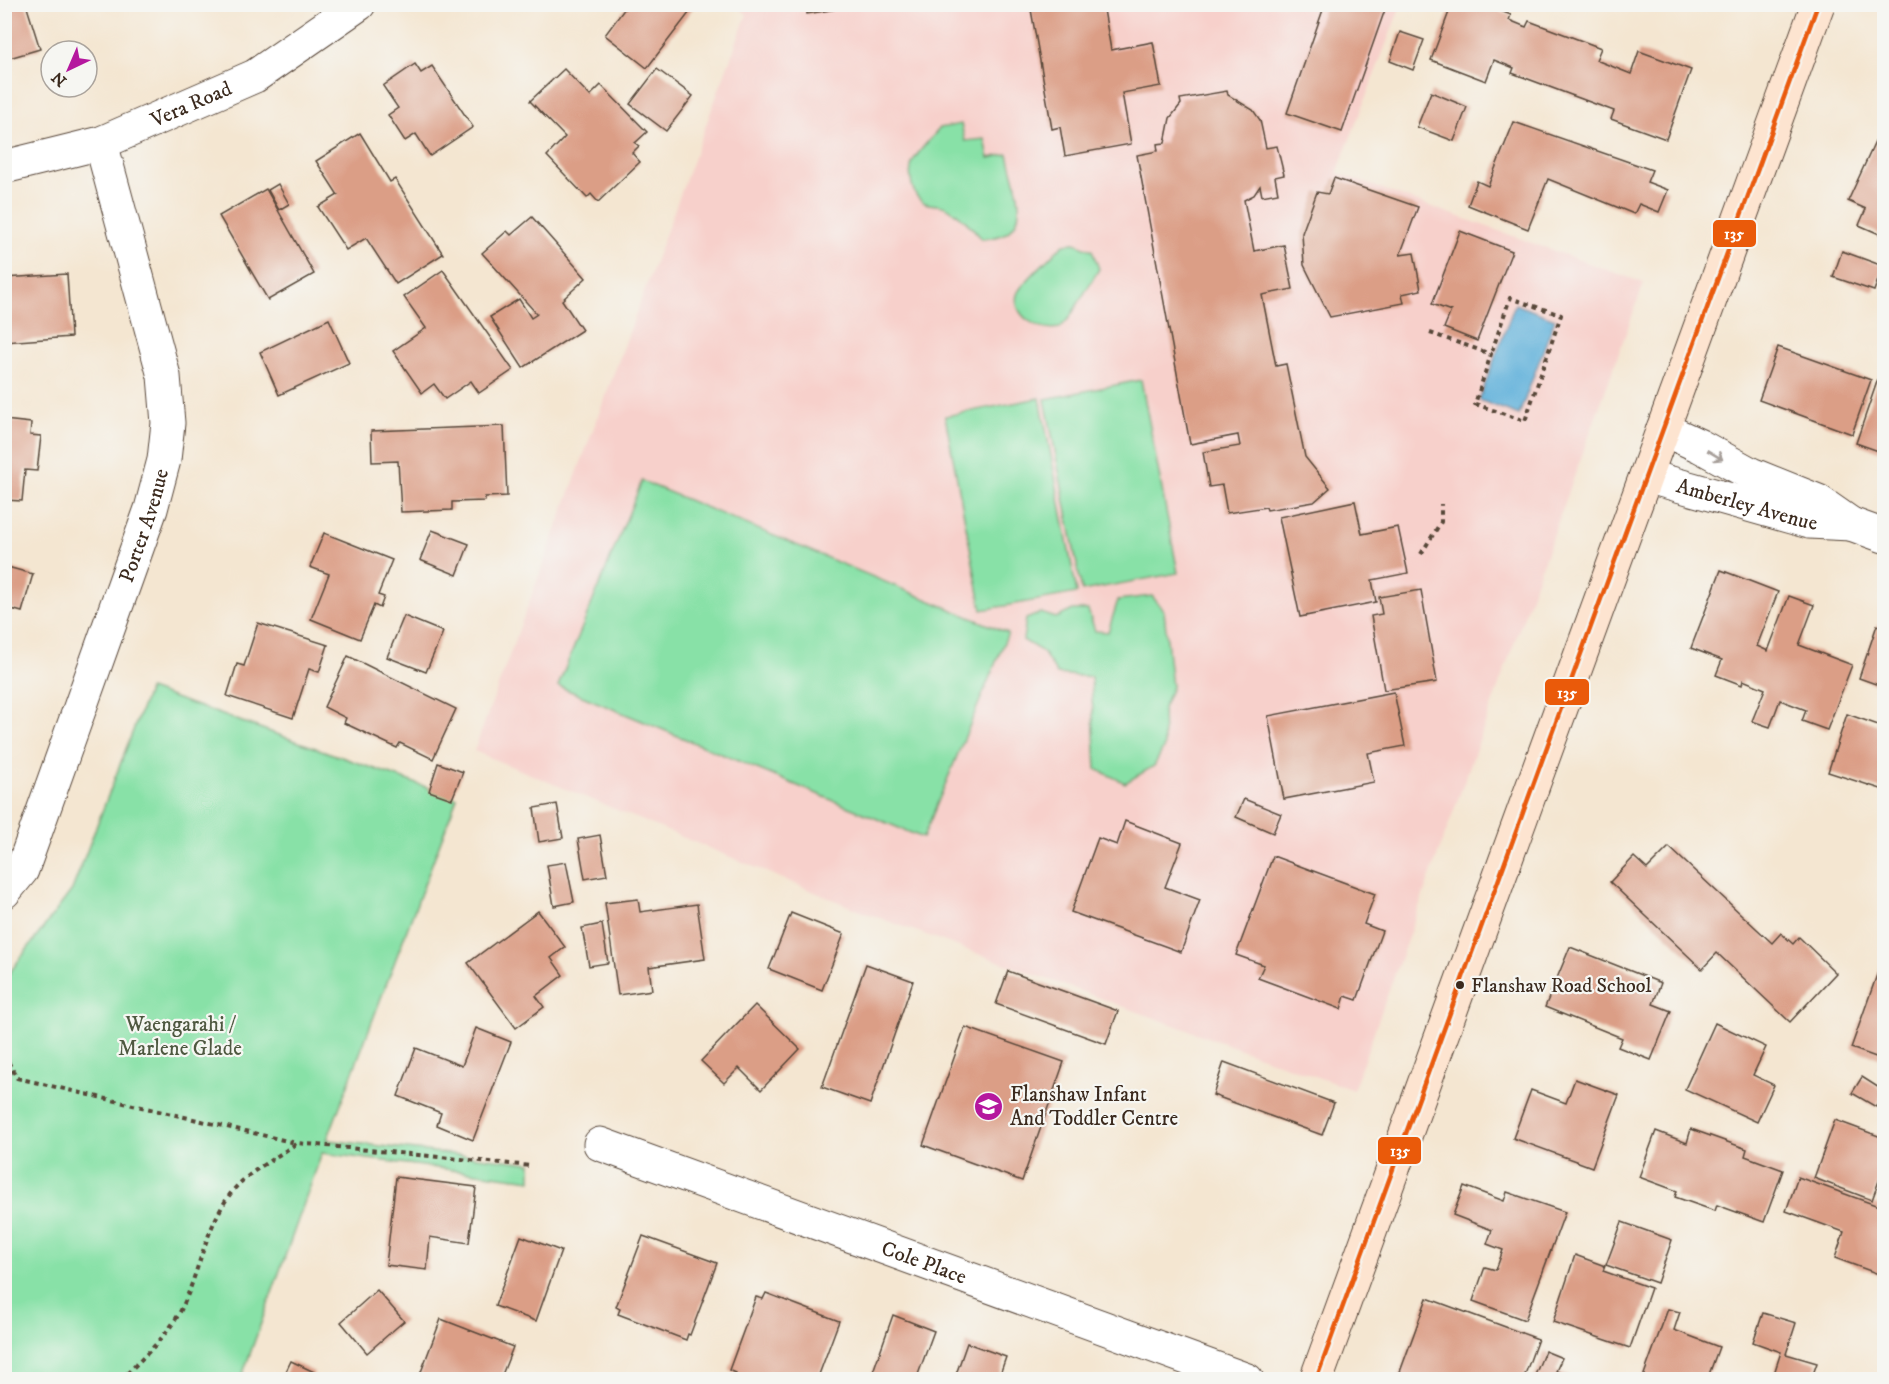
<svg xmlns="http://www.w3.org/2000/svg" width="1889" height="1384" viewBox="0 0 1889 1384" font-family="'IM FELL DW Pica',serif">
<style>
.built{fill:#f7d0cb}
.green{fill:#88e1a7;stroke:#628662;stroke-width:1.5}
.water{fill:#5fb0da;stroke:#4d6d7c;stroke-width:1.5}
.building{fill:#db9e86}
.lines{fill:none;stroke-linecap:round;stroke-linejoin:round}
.street-casing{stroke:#574639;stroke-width:35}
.secondary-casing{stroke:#574639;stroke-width:35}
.path{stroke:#574639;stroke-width:4;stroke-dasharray:4.5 4.5;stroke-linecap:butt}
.street{stroke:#fff;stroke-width:33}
.secondary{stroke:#fde4d0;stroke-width:33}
.bus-1-casing{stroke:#f6f6f2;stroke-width:9}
.bus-1{stroke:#ea5a0a;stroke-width:4.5}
.oneway{stroke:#a79f9a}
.bus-dot{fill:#3b2a1e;stroke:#f6f6f2;stroke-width:2}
.labels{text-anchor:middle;stroke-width:4.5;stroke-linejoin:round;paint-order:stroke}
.bus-label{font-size:20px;fill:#3b2a1e;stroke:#f6f6f2;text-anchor:start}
.street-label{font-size:21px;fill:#3b2a1e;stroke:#f6f6f2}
.park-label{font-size:21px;fill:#4e5840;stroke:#f6f6f2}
.poi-label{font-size:21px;fill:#3b2a1e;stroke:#f6f6f2;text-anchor:start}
.line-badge{stroke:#f6f6f2;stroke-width:2}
.badge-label{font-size:16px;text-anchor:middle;font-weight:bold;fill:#fff}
</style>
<rect width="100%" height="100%" fill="#f6f6f2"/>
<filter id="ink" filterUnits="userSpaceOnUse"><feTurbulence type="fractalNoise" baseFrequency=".0167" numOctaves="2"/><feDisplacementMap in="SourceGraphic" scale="12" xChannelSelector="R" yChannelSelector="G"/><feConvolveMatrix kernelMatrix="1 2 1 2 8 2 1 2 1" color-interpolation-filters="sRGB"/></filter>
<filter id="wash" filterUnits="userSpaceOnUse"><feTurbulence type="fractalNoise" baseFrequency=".008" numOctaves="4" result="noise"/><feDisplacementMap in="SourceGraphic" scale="24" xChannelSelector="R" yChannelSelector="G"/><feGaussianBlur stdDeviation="1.35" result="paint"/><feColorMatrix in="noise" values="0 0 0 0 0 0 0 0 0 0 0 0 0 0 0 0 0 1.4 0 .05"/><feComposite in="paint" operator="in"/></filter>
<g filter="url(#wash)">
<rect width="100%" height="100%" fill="#f4e6d1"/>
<path class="built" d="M734,5H1401L1337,173L1644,283L1353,1090L863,912L474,751L747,14Z"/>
<g class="green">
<path d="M961,124L965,141L985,139L989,158L1008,154C1016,190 1038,236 982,239C973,228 963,217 951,210C942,204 938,206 929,204C912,201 907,174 913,161C919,150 932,138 940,128Z"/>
<path d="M1075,243L1092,250L1099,269L1070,317L1060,328C1048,330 1039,328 1029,321C1020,315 1013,303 1018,292C1023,283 1055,252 1064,244Z"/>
<path d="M1141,380L1178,573L1082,591L1045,399Z"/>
<path d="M1040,398L1077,593L982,610L945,416Z"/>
<path d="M642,481L1008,633L923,838L558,686Z"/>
<path d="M1152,596L1164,611L1172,687L1163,708L1164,747L1154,766L1125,783L1096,769L1091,677L1057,674L1043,652L1023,640L1026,619L1041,613L1056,618L1073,610H1088L1095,631L1108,632L1118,600Z"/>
<path d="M149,689L457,798L327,1140L531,1163V1180L322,1153L241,1379H5L4,980L72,890Z"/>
</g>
<path class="water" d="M1515,304L1555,319L1519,415L1479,400Z"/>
<g id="blocks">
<g class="building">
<path d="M4,4H26L40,49L6,59Z"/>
<path d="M628,4H696L647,68L605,35Z"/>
<path d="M806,4H854V6L807,14Z"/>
<path d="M1030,4H1103L1111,50L1153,42L1161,86L1122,93L1131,144L1065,156L1060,127L1052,129Z"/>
<path d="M1325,4H1387L1342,132L1287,113Z"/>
<path d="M1452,4H1483L1511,15L1509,20L1526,27L1529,21L1601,48L1596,60L1631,74L1639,51L1691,70L1666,139L1611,119L1614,111L1512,73L1514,68L1494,60L1486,81L1431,60Z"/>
<path d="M1400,32L1424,40L1413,70L1390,61Z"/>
<path d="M415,64L421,73L432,66L473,127L430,156L416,134L405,141L388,115L398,108L383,86Z"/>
<path d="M564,69L590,96L601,85L647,132L635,143L639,146L632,153L640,162L598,202L591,194L587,198L547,156L565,137L530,101Z"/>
<path d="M657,69L693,96L666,131L630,104Z"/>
<path d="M1227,91L1228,95L1253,110L1260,120L1266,148L1277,146L1284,175L1275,177L1278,193L1262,196L1260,186L1254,195L1244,200L1254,251L1284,245L1293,289L1262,295L1276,366L1286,364L1305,457L1330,488L1314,502L1267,510L1266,507L1227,513L1222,485L1209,487L1203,452L1240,446L1238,435L1190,444L1137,155L1158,151L1157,144L1165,143L1170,118L1181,104L1180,99Z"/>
<path d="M1431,92L1467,107L1454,141L1417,127Z"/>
<path d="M1514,122L1652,170L1647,182L1668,190L1659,212L1639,204L1634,214L1548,179L1528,229L1468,205L1477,181L1488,186Z"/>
<path d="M360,133L390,182L395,179L443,254L396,284L366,238L346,250L318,207L338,195L316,161Z"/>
<path d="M1876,140L1884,144V236L1859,225L1866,209L1848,201Z"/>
<path d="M1334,178L1418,207L1400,255L1414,253L1421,290L1402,294L1404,303L1330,317L1304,265L1302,233L1317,192L1328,194Z"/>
<path d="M278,184L289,204L279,210L268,190Z"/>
<path d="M266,189L314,274L268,300L219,216Z"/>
<path d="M532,217L586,278L562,300L582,330L523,368L490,317L519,299L531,318L537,314L482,253L507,231L511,235Z"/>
<path d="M1460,231L1512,251L1477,341L1444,328L1451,311L1432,304Z"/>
<path d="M1842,251L1883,266L1874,291L1833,277Z"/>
<path d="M443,270L513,370L479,393L471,381L445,399L434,384L422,393L393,351L426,328L404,297Z"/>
<path d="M67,274L71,337L4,342V278Z"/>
<path d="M329,319L349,363L279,395L260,352Z"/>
<path d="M1778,347L1871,380L1852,434L1759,400Z"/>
<path d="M1880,373L1884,374V453L1856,443Z"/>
<path d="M4,420L31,423L30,435L41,436L37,471L25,470L22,501L4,500Z"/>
<path d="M504,426L507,496L485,497V501L452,502V510L401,512L398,461L372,462L371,431Z"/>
<path d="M1355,501L1362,534L1398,527L1408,573L1372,580L1376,602L1300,617L1279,517Z"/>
<path d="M432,530L469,544L457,575L420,560Z"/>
<path d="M324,533L392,560L378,595L384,597L380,608L374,605L360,639L311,619L329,574L310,567Z"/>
<path d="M4,566L33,574L22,612L4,607Z"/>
<path d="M1721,570L1778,592L1757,646L1768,651L1789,596L1814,605L1799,645L1852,665L1827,730L1802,721L1806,710L1780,700L1770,727L1752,721L1765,689L1743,680L1742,685L1716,675L1722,660L1691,648Z"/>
<path d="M1421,590L1437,682L1384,690L1371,616L1382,614L1379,597Z"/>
<path d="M404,616L443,632L426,672L387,657Z"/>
<path d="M258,623L328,645L319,672L309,669L293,718L227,696L237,664L244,666Z"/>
<path d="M1877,625L1884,627V687L1859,678Z"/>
<path d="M348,656L456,709L433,759L400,743L397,748L344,723L346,718L324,707Z"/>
<path d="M1394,692L1405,746L1368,753L1374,782L1284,799L1268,716Z"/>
<path d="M1847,714L1884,727V790L1828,772Z"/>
<path d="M438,763L463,772L452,799L429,791Z"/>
<path d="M1244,799L1281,814L1273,833L1236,817Z"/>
<path d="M557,804L563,838L539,842L534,808Z"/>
<path d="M1125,821L1182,843L1165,887L1200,900L1181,952L1071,912L1098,838L1117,845Z"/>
<path d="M600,835L607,875L585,879L578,839Z"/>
<path d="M1669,847L1772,943L1781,933L1793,944L1799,937L1836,973L1790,1022L1717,953L1702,969L1610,882L1634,857L1647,869Z"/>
<path d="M1273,856L1375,894L1364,924L1382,931L1357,1000L1345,996L1341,1009L1258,978L1264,965L1236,955Z"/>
<path d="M566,862L574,902L554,906L547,865Z"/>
<path d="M638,899L640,912L697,904L705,959L649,967L652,990L618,995L605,903Z"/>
<path d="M538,911L565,947L551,958L563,975L536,996L544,1007L516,1028L468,963Z"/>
<path d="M791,913L844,934L822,990L769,969Z"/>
<path d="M602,924L608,963L589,966L582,928Z"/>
<path d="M1570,947L1661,983L1653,1004L1671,1011L1651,1060L1618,1047L1622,1038L1545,1007Z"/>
<path d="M1884,955V1060L1851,1048Z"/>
<path d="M866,964L913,981L870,1104L822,1087Z"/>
<path d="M1008,971L1118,1011L1106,1044L996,1004Z"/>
<path d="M755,1005L800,1049L761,1090L739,1068L724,1083L701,1061Z"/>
<path d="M1715,1023L1766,1047L1753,1075L1774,1085L1757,1122L1685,1089Z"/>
<path d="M965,1027L1064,1062L1022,1181L923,1145Z"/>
<path d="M476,1028L511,1042L473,1140L437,1125L441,1113L398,1096L416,1048L462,1066Z"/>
<path d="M1224,1062L1334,1103L1322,1135L1213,1095Z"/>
<path d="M1862,1077L1884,1091L1876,1107L1852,1093Z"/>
<path d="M1575,1079L1619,1095L1592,1167L1513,1138L1531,1090L1566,1103Z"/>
<path d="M1835,1120L1884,1138V1167L1872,1200L1814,1178Z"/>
<path d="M1691,1129L1747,1149L1745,1156L1783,1170L1764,1222L1717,1205L1715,1211L1675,1197L1677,1191L1639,1177L1656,1131L1687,1143Z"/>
<path d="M396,1177L476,1187L469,1243L430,1237L427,1270L386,1265Z"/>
<path d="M1798,1177L1884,1208V1276L1835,1258L1844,1232L1786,1211Z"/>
<path d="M1464,1186L1504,1201L1507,1192L1565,1212L1525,1320L1473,1301L1485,1267L1496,1270L1503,1250L1487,1244L1492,1230L1453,1215Z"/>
<path d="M1622,1222L1672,1240L1657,1283L1606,1265Z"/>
<path d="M521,1236L561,1251L536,1321L495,1306Z"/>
<path d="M643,1236L717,1263L690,1335L688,1334L686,1340L618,1314L620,1309L616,1307Z"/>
<path d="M1575,1255L1605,1266L1603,1271L1651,1288L1630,1348L1553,1322Z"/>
<path d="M377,1290L404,1321L367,1353L341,1322Z"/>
<path d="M766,1293L839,1321L817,1380H742L734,1377L736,1373L729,1370L756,1297L763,1299Z"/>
<path d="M1427,1298L1538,1339L1523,1380H1397Z"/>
<path d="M1668,1309L1680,1312L1674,1330L1719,1347L1707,1380H1642Z"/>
<path d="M1763,1313L1796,1323L1786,1354L1817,1363L1811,1380H1772L1781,1352L1753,1342Z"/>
<path d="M893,1315L934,1331L916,1380H870Z"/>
<path d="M441,1319L513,1347L500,1380H418Z"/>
<path d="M967,1343L1006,1357L998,1380H954Z"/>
<path d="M1545,1351L1562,1358L1556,1371L1577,1380H1533Z"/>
<path d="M291,1361L314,1372L311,1380H282Z"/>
</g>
</g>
</g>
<g filter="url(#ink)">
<use href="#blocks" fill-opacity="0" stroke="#574639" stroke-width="1.5"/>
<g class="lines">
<defs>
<g id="street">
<path id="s1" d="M4,167L101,143L255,76L359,4"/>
<path d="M1663,429L1700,446L1751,474L1818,501L1851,524L1884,536"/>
<path id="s2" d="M1646,476L1809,522L1851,524"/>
<path id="s3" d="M4,892L22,870L151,509L164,460L168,423L164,376L101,143"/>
<path id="s4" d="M600,1144L1247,1380"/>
</g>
<path id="secondary" d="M1316,1380L1818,4"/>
</defs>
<use href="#street" class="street-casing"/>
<use href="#secondary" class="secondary-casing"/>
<g class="path">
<path d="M1430,333L1491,354L1475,404L1525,421L1561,315L1510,298L1491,354"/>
<path d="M1421,554L1441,522V504"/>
<path d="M4,1054L17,1078L296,1143"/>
<path d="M121,1380C142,1358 170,1334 183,1306C200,1268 206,1227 231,1193C247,1172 276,1158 297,1143L531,1166"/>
</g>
<use href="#street" class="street"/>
<use href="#secondary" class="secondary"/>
<defs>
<path id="bus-1" d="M1316,1380L1818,4"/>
</defs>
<use href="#bus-1" class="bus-1-casing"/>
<use href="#bus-1" class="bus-1"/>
</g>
<defs><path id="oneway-shaft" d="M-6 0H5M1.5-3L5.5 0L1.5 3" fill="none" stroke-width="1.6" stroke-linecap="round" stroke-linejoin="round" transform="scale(1.5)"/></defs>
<use class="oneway" href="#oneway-shaft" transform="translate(1715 455) rotate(31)"/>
</g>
<defs>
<symbol id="school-disc" viewBox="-11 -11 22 22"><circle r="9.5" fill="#b5179e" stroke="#f6f6f2"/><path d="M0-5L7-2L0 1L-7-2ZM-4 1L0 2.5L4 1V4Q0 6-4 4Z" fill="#fff"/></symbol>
</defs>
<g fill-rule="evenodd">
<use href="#school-disc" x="972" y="1090" width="33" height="33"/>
</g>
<circle class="bus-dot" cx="1460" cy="985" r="5"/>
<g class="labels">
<g class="bus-label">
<text x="1471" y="992">Flanshaw Road School</text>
</g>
<g class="street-label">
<text dy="7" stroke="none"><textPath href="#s1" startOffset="198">Vera Road</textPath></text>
<text dy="7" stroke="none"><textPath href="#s2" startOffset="105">Amberley Avenue</textPath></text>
<text dy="7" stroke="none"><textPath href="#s3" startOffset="394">Porter Avenue</textPath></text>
<text dy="7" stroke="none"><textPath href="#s4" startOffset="345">Cole Place</textPath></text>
</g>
<g class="park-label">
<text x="180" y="1031">Waengarahi /<tspan x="180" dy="24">Marlene Glade</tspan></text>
</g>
<g class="poi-label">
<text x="1010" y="1101">Flanshaw Infant<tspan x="1010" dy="24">And Toddler Centre</tspan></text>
</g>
</g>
<g class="line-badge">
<rect x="1712" y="219" width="45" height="29" rx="6" fill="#ea5a0a"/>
<rect x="1544" y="678" width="46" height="28" rx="6" fill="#ea5a0a"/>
<rect x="1377" y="1136" width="45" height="29" rx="6" fill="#ea5a0a"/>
</g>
<g class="badge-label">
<text x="1734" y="239">135</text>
<text x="1567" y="698">135</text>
<text x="1400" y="1156">135</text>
</g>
<rect width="1889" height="1384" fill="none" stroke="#f6f6f2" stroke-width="24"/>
<g transform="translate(69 69) rotate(224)"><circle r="28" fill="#f6f6f2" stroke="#aba49d" stroke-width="1.5"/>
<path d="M0-4.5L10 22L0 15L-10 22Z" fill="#b5179e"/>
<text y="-9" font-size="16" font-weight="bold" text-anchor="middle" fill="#3b2a1e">N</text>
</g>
</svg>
